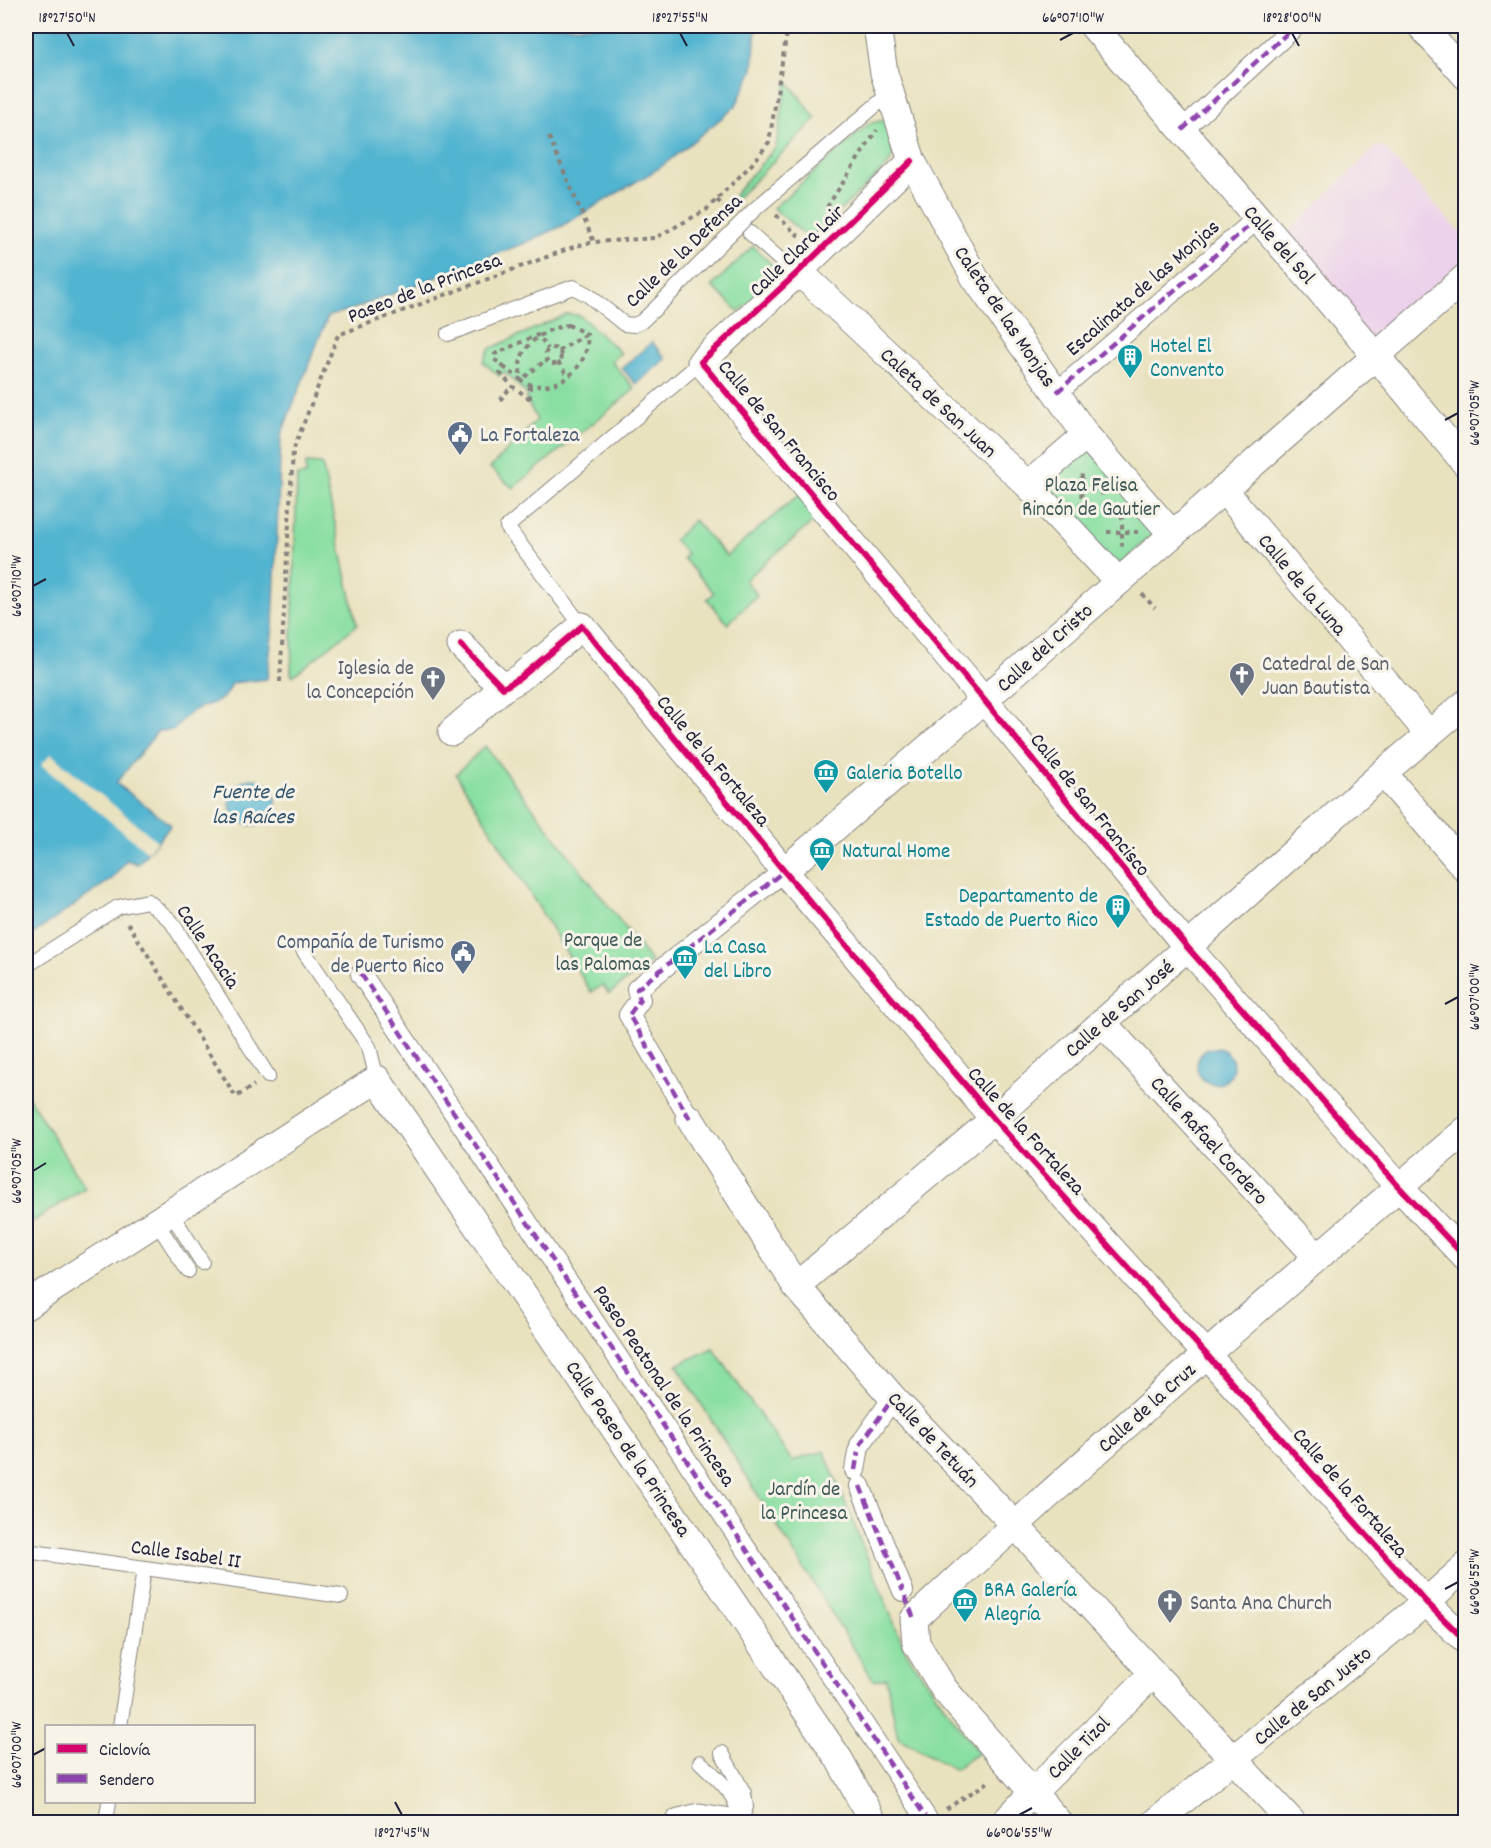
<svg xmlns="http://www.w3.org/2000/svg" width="1491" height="1848" viewBox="0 0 1491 1848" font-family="Dekko,sans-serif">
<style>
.built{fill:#ecd1ea}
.green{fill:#89dfa2;stroke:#56806e;stroke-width:1.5}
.water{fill:#51b4d0;stroke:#3a6b86;stroke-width:1.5}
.pier{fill:#e9e2bf}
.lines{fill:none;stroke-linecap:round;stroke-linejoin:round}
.service-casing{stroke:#86827d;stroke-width:16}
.pedestrian-casing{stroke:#86827d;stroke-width:22}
.minor-casing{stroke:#86827d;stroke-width:29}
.path{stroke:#86827d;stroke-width:4;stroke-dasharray:4.5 4.5;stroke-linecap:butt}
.service{stroke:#fff;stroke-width:14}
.pedestrian{stroke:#fff;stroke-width:20}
.minor{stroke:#fff;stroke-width:27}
.service-bridge-casing{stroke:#86827d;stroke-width:16;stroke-linecap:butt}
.service-bridge{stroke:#fff;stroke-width:14}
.quiet{stroke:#8e44ad;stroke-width:4.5;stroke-dasharray:9 4.5;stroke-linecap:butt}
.cycleway-casing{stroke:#f7f3e8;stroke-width:10}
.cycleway{stroke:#d6006c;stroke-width:6}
.ticks{fill:none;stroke:#22223b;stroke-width:2}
.labels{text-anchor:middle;stroke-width:6;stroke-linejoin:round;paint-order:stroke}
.street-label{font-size:21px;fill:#22223b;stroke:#f7f3e8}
.culture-label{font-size:21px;fill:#0d838f;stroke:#f7f3e8;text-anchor:start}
.service-label{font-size:21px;fill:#4e5e75;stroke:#f7f3e8;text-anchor:start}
.park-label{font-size:21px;fill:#415b5a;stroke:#f7f3e8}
.worship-label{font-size:21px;fill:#5b616d;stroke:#f7f3e8;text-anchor:start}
.water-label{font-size:22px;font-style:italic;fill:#32556f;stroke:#f7f3e8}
.neatline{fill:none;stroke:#22223b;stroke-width:2}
.ticks-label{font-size:15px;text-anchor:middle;fill:#22223b}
</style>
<rect width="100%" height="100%" fill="#f7f3e8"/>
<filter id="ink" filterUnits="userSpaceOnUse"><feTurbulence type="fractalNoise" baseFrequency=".0167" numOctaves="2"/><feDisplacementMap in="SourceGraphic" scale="12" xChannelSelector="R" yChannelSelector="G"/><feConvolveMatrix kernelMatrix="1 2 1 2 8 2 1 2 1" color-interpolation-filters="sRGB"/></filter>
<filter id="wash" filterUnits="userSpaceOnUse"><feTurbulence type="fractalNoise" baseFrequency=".008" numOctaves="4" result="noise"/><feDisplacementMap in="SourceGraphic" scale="24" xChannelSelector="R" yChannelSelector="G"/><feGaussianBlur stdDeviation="1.35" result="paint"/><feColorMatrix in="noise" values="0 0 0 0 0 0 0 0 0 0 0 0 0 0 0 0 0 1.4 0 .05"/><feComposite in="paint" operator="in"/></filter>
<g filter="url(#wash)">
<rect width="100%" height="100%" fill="#e9e2bf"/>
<path class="built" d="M1377,146L1385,149L1465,238V258L1372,341L1286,234Z"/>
<g class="green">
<path d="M787,80L816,119L735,200L734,195L776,147Z"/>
<path d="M886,120C889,134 897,151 889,164L810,239L773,208L870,123Z"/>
<path d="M753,246L780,273L739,312L712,286Z"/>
<path d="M567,314L579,315L621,353L611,361L635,389L513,488L490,468L537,420L526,399L528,395L504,372L499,376L483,362L489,349Z"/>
<path d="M1086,444L1157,530L1122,563L1116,565L1039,484Z"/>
<path d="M306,463L322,464L357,625L293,676L291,673L297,476L306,475Z"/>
<path d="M800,494L820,516L745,580L757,595L728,624L707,599L714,593L683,558L687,554L674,540L694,520L726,556Z"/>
<path d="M485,746L651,961L609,994L603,985L591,992L456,774Z"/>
<path d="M26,1093L85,1188L26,1226Z"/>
<path d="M713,1348L792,1461L824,1451L906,1652L978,1753L954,1769L898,1738L886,1678L874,1681L677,1365Z"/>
</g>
<g class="water">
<path d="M26,26H756L753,70L735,107L661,167L560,227L525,243L353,309L328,316L281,435L273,626L267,679L232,683C224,708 204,701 187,715C182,719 178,726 174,730L158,731L116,783L171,825L138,864L127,860L113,878L26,939Z"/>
<path d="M652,342L666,359L636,384L622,368Z"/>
<circle cx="253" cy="802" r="23"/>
<circle cx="1215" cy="1066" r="18"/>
</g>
<path class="pier" d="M51,754L157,841L148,852L41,765Z"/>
</g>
<g filter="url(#ink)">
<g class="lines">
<defs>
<g id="service">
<path d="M754,210L890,93"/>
<path d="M750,233L796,274"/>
<path d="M448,334L573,287L588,295L624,324L634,325L641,322L659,305"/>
<path d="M582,626L507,527L701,362"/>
<path d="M303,950L369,1047L377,1079"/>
<path d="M26,966L118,907L148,901L171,921L268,1076"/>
<path d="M171,1213L202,1262"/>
<path d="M157,1223L188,1271"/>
<path d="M26,1551L341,1596"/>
<path d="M120,1726L144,1569"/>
<path d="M722,1753L744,1793L746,1807L740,1822"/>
<path d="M700,1762C718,1779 738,1794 739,1820"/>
<path d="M106,1822L109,1802"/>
</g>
<g id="pedestrian">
<path d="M1182,130L1295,26"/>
<path d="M1057,392L1258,218"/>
<path d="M361,974L929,1822"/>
<path d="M690,1119L629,1015L640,1000L637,989L784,871"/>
<path d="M860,1445L893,1398"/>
<path d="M855,1470L858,1452"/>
<path d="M860,1486L903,1591"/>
</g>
<g id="minor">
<path d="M877,26L884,73L912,161L975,278L1086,435L1172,534"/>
<path d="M1093,26L1376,356L1466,464"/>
<path d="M1421,26L1466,76"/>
<path d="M912,161L796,274L701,362L984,700L1188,948L1399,1187L1466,1258"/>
<path d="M796,274L809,281L1028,485L1118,581"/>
<path d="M1028,485L1086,435"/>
<path d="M1223,489L1429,734"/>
<path d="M461,645L503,688L520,678L582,626L784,871L994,1119L1206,1354L1426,1602L1466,1641"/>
<path d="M452,732L503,688"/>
<path d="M1383,773L1466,869"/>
<path d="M784,871L984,700L1466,277"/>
<path d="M1102,1022L1317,1257"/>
<path d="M690,1119L796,1286L893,1398L1015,1525L1292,1822"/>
<path d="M796,1286L994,1119L1383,773L1466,703"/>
<path d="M26,1306L377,1079L839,1759L873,1822"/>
<path d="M679,1822L699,1817L731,1822"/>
<path d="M1005,1822L1033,1792L1153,1674"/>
<path d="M1058,1822L944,1689L916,1643L914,1619C1093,1451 1278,1290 1466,1130"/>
<path d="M1156,1822L1426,1602L1466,1566"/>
</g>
</defs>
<use href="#service" class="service-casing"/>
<use href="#pedestrian" class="pedestrian-casing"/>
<use href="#minor" class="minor-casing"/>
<g class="path">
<path d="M549,137L594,242"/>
<path d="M717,200L730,211"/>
<path d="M827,207L877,130"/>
<path d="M776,215L799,236"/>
<path d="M568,325L587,334C592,368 552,399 521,380C520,372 519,363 522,356C530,338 550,328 568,325Z"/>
<circle cx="553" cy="356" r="8"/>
<path d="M559,351L587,334"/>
<path d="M558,362L568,376"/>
<path d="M505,368L494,359L495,354L537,335L539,336L548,349"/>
<path d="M530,399L512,386L500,373L505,368L521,380L546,360"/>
<path d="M530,399V386"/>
<path d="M500,400L512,386"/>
<path d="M1064,487L1081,488L1104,494"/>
<path d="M1081,506L1082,471"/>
<path d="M1122,515V547"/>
<path d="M1107,532H1138"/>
<path d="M1142,594L1155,608"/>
<path d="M280,682L293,451L338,335L576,246L594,242L655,238L706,210L754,162L769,142L788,26"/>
<path d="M128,923L236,1097L254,1085"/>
<path d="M946,1809L990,1781"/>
</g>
<use href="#service" class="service"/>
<use href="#pedestrian" class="pedestrian"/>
<use href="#minor" class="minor"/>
<defs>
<path id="service-bridge" d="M659,305L754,210"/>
</defs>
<use href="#service-bridge" class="service-bridge-casing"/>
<use href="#service-bridge" class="service-bridge"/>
<g class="quiet">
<path d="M1182,130L1295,26"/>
<path d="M1057,392L1258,218"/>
<path d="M361,974L929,1822"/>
<path d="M690,1119L629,1015L640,1000L637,989L784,871"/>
<path d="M860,1445L893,1398"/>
<path d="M855,1470L858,1452"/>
<path d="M860,1486L903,1591"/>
<path d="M905,1596L914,1619"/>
</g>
<defs>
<g id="cycleway">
<path d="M912,161L796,274L701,362L984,700L1188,948L1399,1187L1466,1258"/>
<path d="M461,645L503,688L520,678L582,626L784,871L994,1119L1206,1354L1426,1602L1466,1641"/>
</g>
</defs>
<use href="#cycleway" class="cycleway-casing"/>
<use href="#cycleway" class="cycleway"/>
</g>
</g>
<path class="ticks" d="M67,33L74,46M680,33L687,46M1292,33L1299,46M1060,40L1073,33M1445,420L1458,413M33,586L46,579M1445,1004L1458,997M33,1171L46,1163M1445,1589L1458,1582M33,1755L46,1748M395,1802L402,1815M1019,1815L1032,1808"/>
<defs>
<symbol id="building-pin" viewBox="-11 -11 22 30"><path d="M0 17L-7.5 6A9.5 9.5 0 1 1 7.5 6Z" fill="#0f9aa8" stroke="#f7f3e8"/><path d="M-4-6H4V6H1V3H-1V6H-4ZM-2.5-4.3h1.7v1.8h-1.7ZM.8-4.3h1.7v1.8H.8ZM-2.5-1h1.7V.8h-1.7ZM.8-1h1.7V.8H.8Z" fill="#fff"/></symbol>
<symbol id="civic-pin" viewBox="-11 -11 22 30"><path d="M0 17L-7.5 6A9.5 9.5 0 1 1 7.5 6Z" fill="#5c6f8a" stroke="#f7f3e8"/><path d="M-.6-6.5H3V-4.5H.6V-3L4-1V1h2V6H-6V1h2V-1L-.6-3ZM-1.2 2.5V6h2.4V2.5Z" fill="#fff"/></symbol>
<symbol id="church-pin" viewBox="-11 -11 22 30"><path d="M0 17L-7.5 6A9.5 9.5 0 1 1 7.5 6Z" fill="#6b7280" stroke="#f7f3e8"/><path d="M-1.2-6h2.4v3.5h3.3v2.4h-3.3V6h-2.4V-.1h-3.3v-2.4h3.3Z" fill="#fff"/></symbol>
<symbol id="museum-pin" viewBox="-11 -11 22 30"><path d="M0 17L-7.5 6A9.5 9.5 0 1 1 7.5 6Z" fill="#0f9aa8" stroke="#f7f3e8"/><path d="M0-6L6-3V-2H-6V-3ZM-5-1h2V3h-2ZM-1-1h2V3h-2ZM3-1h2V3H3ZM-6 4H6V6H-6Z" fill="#fff"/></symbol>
</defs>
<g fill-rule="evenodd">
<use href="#building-pin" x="1115" y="342" width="30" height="40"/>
<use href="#civic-pin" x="445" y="419" width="30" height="40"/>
<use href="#church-pin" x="1227" y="660" width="30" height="40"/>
<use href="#church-pin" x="418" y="664" width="30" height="40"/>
<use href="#museum-pin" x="811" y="757" width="30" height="40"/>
<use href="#museum-pin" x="807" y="835" width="30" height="40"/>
<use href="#building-pin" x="1103" y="892" width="30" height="40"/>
<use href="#civic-pin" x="448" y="938" width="30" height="40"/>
<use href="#museum-pin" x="670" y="943" width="30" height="40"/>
<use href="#museum-pin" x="950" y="1586" width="30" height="40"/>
<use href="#church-pin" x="1155" y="1587" width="30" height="40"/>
</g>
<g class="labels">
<g class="street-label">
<text transform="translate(1280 244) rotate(49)" y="7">Calle del Sol</text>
<text transform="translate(683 250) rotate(-44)" y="7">Calle de la Defensa</text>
<text transform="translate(796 250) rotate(-44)" y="7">Calle Clara Lair</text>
<text transform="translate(424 287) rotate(-21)" y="7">Paseo de la Princesa</text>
<text transform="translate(1142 287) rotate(-41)" y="7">Escalinata de las Monjas</text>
<text transform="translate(1006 316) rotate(56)" y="7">Caleta de las Monjas</text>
<text transform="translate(939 402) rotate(43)" y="7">Caleta de San Juan</text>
<text transform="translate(780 430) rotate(50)" y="7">Calle de San Francisco</text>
<text transform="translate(1303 584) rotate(50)" y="7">Calle de la Luna</text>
<text transform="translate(1044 647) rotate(-42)" y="7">Calle del Cristo</text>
<text transform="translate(714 760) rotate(50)" y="7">Calle de la Fortaleza</text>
<text transform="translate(1091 804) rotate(51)" y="7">Calle de San Francisco</text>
<text transform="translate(209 946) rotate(56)" y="7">Calle Acacia</text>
<text transform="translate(1119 1008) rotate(-41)" y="7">Calle de San José</text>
<text transform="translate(1027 1130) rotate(48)" y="7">Calle de la Fortaleza</text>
<text transform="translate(1210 1140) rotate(48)" y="7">Calle Rafael Cordero</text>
<text transform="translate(665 1385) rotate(56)" y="7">Paseo Peatonal de la Princesa</text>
<text transform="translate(1146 1407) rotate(-42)" y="7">Calle de la Cruz</text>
<text transform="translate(934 1439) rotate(47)" y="7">Calle de Tetuán</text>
<text transform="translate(629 1448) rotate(56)" y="7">Calle Paseo de la Princesa</text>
<text transform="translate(1351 1492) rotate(49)" y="7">Calle de la Fortaleza</text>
<text transform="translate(186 1553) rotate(8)" y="7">Calle Isabel II</text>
<text transform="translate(1312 1695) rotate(-39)" y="7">Calle de San Justo</text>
<text transform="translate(1078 1747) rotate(-45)" y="7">Calle Tizol</text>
</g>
<g class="culture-label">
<text x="1150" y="352">Hotel El<tspan x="1150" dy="24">Convento</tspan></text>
<text x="846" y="779">Galeria Botello</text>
<text x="842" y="857">Natural Home</text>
<text x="1098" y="902" text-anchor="end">Departamento de<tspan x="1098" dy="24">Estado de Puerto Rico</tspan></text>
<text x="704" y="953">La Casa<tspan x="704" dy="24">del Libro</tspan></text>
<text x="984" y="1596">BRA Galería<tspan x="984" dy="24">Alegría</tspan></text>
</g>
<g class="service-label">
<text x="480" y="441">La Fortaleza</text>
<text x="444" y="948" text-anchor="end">Compañía de Turismo<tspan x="444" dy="24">de Puerto Rico</tspan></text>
</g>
<g class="park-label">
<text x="1091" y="491">Plaza Felisa<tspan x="1091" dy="24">Rincón de Gautier</tspan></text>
<text x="603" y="946">Parque de<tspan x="603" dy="24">las Palomas</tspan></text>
<text x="804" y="1495">Jardín de<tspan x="804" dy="24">la Princesa</tspan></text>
</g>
<g class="worship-label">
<text x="1262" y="670">Catedral de San<tspan x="1262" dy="24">Juan Bautista</tspan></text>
<text x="414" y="674" text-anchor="end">Iglesia de<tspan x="414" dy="24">la Concepción</tspan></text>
<text x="1190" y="1609">Santa Ana Church</text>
</g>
<g class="water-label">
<text x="253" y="798">Fuente de<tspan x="253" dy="25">las Raíces</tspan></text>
</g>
</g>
<rect width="1491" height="1848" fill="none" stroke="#f7f3e8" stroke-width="66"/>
<rect x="45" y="1725" width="210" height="78" fill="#f7f3e8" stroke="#a29fa3" stroke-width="1.5"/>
<rect x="57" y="1744" width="30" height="9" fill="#d6006c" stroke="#a29fa3" stroke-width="1.5"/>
<text x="99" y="1755" font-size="18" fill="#22223b">Ciclovía</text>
<rect x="57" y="1774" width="30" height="9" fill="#8e44ad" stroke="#a29fa3" stroke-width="1.5"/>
<text x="99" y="1785" font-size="18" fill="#22223b">Sendero</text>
<rect x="33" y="33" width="1425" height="1782" class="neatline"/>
<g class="ticks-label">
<text x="67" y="22">18°27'50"N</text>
<text x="680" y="22">18°27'55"N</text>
<text x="1073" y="22">66°07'10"W</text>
<text x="1292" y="22">18°28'00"N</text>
<text transform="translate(1474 413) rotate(-90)" y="5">66°07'05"W</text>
<text transform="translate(16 586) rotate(-90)" y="5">66°07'10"W</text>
<text transform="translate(1474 997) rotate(-90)" y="5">66°07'00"W</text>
<text transform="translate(16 1171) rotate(-90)" y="5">66°07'05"W</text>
<text transform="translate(1474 1582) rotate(-90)" y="5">66°06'55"W</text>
<text transform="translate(16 1755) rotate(-90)" y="5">66°07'00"W</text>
<text x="402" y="1837">18°27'45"N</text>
<text x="1019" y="1837">66°06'55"W</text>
</g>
</svg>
